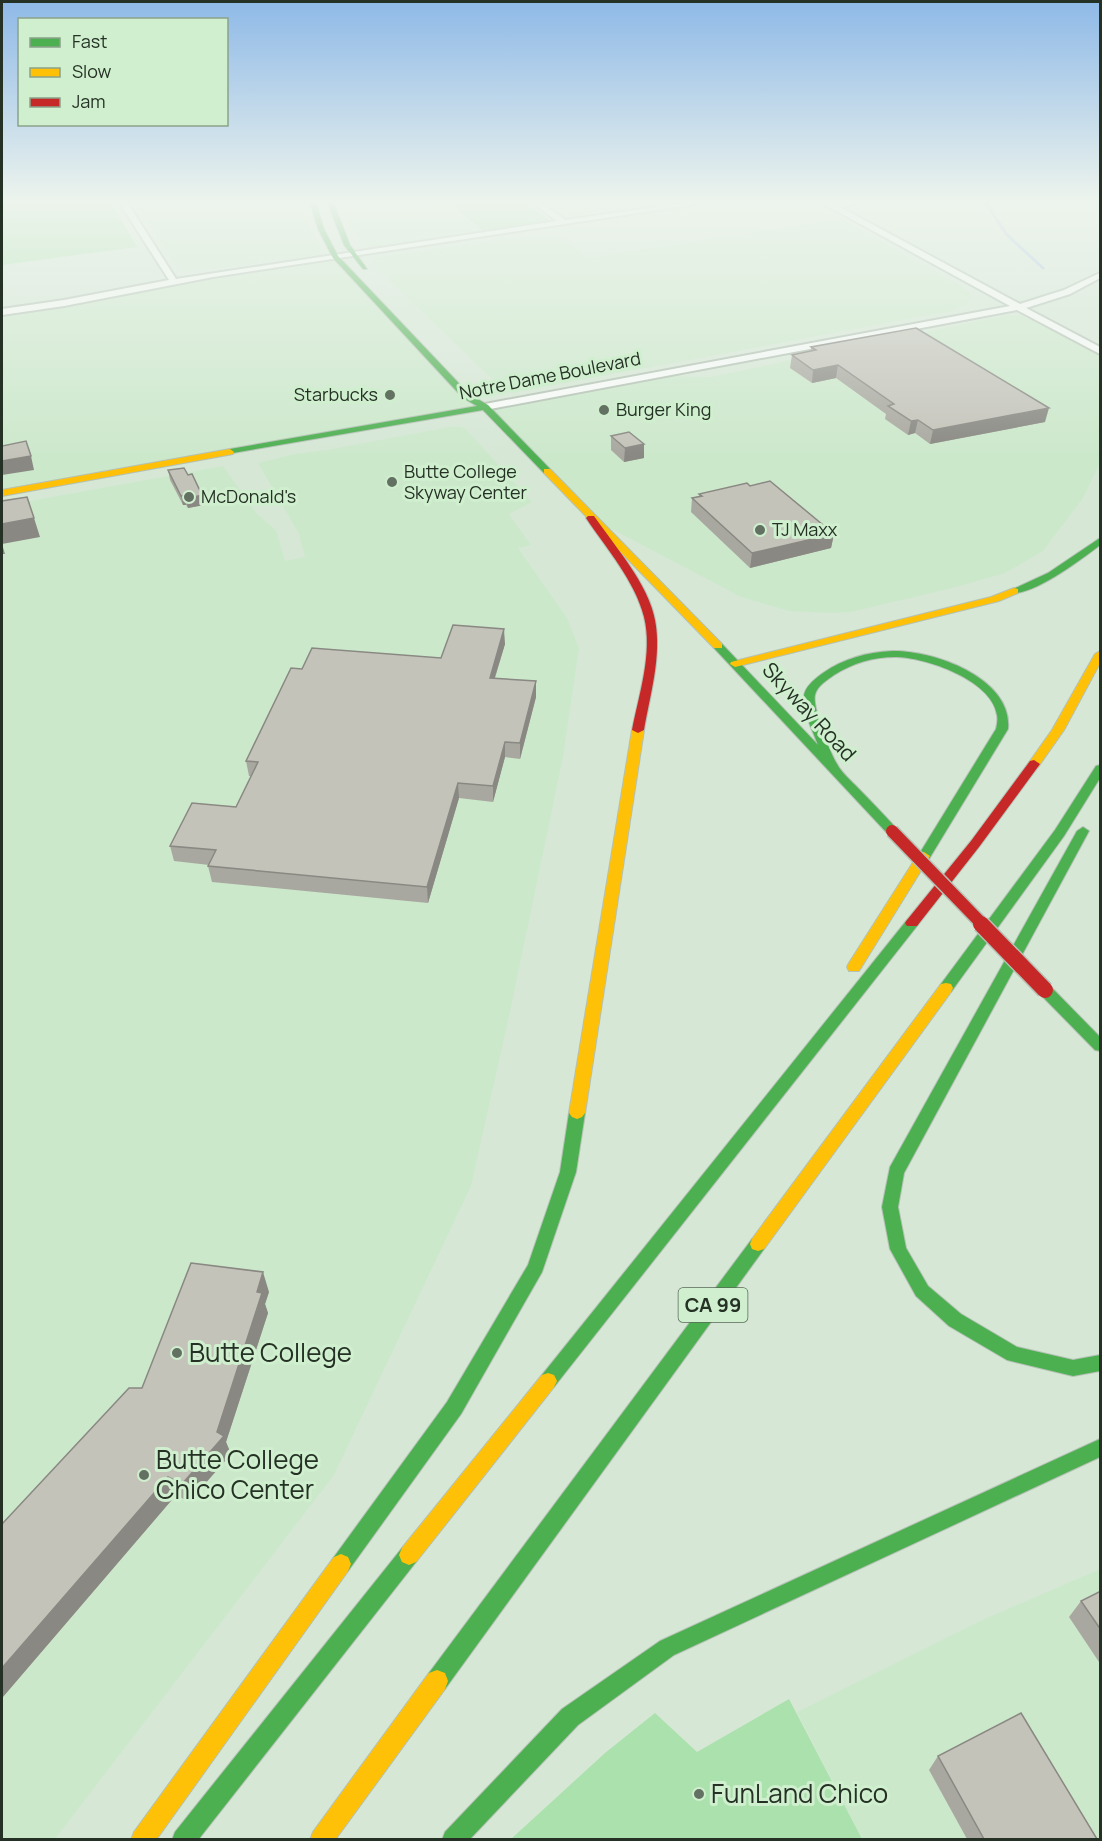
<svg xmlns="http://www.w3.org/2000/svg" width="1102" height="1841" viewBox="0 0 1102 1841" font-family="Manrope,sans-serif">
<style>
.built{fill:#cce8cb}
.green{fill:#abe1ac}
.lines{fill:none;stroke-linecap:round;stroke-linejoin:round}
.stream{stroke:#a7c0e6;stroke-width:3}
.street-casing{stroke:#b4c1b4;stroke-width:4}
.fast-casing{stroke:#b4c1b4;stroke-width:2}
.slow-casing{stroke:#b4c1b4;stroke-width:2}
.jam-casing{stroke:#b4c1b4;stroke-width:2}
.street{fill:#f9fbf9;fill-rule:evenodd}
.fast{fill:#4caf50;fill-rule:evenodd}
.slow{fill:#ffc107;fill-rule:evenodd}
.jam{fill:#c62828;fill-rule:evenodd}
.jam-bridge-far1-casing{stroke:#b4c1b4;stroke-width:15;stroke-linecap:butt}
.jam-bridge-casing{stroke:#b4c1b4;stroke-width:19;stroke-linecap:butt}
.jam-bridge-far1{stroke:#c62828;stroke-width:12}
.jam-bridge{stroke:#c62828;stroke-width:16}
.wall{fill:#a9a8a0}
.shaded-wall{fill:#898882}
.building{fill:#c4c3ba;stroke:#898882;stroke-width:1.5}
.poi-dot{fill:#637163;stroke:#cfefce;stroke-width:2}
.labels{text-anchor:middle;stroke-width:6;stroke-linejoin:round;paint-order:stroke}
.far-street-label{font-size:18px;fill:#253125;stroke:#cfefce}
.far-poi-label{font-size:18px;fill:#253125;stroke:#cfefce;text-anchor:start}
.shield{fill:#cfefce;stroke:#586a58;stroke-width:1.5}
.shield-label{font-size:20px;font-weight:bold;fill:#253125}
.street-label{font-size:21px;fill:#253125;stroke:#cfefce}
.near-poi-label{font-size:26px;fill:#253125;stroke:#cfefce;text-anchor:start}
</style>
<rect width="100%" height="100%" fill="#d6e7d6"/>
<g class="built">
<path d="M133,199H303L305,216L321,250L320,255L309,257L186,272L179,270Z"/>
<path d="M450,204L483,232L375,248L366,247L347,221L348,218Z"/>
<path d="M841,219L966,289L971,293L972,298L969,303L951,311L512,393L506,392L370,262L377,257L544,234L549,238L559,236L588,258Z"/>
<path d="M335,257L466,396L486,407L646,376L711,377L1007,315H1021L1100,353V463L1083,498L1043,551L1005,573L956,587L851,612L828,613L789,611L741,597L591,518L485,407L2,493V312Z"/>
<path d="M455,426L465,428L532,502L509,514L531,545L518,548L567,618L579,648L563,757L510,1012L471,1186L334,1475L55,1839L2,1840V506L223,466L257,514L276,530L285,561L305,557L299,534L258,463L294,454L327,450Z"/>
<path d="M1100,1569V1839H862L797,1712L980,1621Z"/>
</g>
<g class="green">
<path d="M2,199H108L137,247L2,265Z"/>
<path d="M492,199H520L548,219L541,225L486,233L451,205Z"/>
<path d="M789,1699L862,1839H511L605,1753L655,1713L697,1752Z"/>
</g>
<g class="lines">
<path class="stream" d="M983,199L1007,235L1043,268"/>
<defs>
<g id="street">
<path d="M117,199H125L176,279L557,221L527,199H536L565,220L713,199H731L213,277L64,306L2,315V309L64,300L169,280Z"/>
<path d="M815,199H824L833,204L883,199L840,207L1020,304L1064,290L1100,273V278L1070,294L1026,308L1100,347V354L1017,310L485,410L480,407L485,404L1010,306Z"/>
</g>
<g id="fast">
<path d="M309,199H315L324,229L338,256L469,394L488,405L550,469V473H544L483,410L227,454L226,452L230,449L477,406L463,398L333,258L318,229Z"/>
<path d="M326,199H332L350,245L367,269H363L344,245Z"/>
<path d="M1100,538V545C1082,559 1033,596 1010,593L1009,591L1048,573Z"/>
<path d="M718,643L722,644L818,745C813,731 803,713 804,697C804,687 816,678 823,673C843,659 867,652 892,651C933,650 1013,678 1008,729L929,859H919L918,856L996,729C997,725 998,719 997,715C992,680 925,657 895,657C873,657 853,663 834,675C827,680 817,686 815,695C812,707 830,753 837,764C841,772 849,779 855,785C869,799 883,814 896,828L898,831L892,835L888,834L714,648L713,646Z"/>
<path d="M1100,765V778L1064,836L951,992H941L939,988L941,984L1055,830L1096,766Z"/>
<path d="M1083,827L1089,831L904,1173L898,1207L906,1248L928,1286L961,1314L1017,1347L1073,1360L1100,1355V1371L1073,1376L1007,1360L949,1326L916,1296L890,1249L882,1207L890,1167L1077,831Z"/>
<path d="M912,918L917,920L919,923L917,926L554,1387L548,1389L542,1387L539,1381L542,1375L907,920Z"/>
<path d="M1045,985L1050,986L1100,1037V1051L1095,1050L1040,994L1038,990L1040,986Z"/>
<path d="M577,1107L582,1109L585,1113L576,1172L542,1272L461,1414L348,1571L341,1574L334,1571L331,1564L334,1557L447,1402L528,1265L560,1172L569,1113L572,1109Z"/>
<path d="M758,1237L764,1239L766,1244L764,1249L445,1689L437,1692L429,1689L426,1681L429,1673L752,1239Z"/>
<path d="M1100,1439V1457L674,1655L578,1725L469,1840H442L445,1832L562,1709L660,1641Z"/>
<path d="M409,1545L416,1548L419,1555L416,1562L198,1840H172L175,1832L402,1548Z"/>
</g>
<g id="slow">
<path d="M230,449L234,452L233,454L2,496V490Z"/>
<path d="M544,469H550L722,644V648H714L544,473Z"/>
<path d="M1014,588L1018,589V593L999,601L735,667L730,664L731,662L991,597Z"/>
<path d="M1100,651V663L1064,730L1038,767H1030L1028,764L1052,730L1095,654Z"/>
<path d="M638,727L644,730L585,1113L582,1117L577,1119L572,1117L569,1113L632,730Z"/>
<path d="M924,852L930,856L859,971H849L847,967L849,963L919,853Z"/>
<path d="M946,983L951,984L953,988L951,992L764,1249L758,1251L752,1249L750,1244L752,1239L941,984Z"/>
<path d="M548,1373L554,1375L557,1381L554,1387L416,1562L409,1565L402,1562L399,1555L402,1548L542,1375Z"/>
<path d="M341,1554L348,1557L351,1564L348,1571L156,1840H131L134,1832L334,1557Z"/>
<path d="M437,1670L445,1673L448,1681L445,1689L335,1840H310L313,1832L429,1673Z"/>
</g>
<g id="jam">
<path d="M588,516H594C614,545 649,585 655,620C662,656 650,695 644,730L638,733L632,730C639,694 653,653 644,617C635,581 606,548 586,518Z"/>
<path d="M1034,760L1040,764L979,847L917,926H907L905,923L907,920L971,841L1030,761Z"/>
</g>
</defs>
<use href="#street" class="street-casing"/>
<use href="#fast" class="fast-casing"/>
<use href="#slow" class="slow-casing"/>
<use href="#jam" class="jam-casing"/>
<use href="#street" class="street"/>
<use href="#fast" class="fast"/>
<use href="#slow" class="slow"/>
<use href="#jam" class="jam"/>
<defs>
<path id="jam-bridge-far1" d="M892,831L983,925"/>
<path id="jam-bridge" d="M981,924L1045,990"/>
</defs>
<use href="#jam-bridge-far1" class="jam-bridge-far1-casing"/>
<use href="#jam-bridge" class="jam-bridge-casing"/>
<use href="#jam-bridge-far1" class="jam-bridge-far1"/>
<use href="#jam-bridge" class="jam-bridge"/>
</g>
<g class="wall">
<path d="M811,347L1045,422L930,444L915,433L908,435L885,419L886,414L836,378L812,383L790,368L792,355L811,351Z"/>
<path d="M611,436L644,444V458L624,462L611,450Z"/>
<path d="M168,470L204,505L188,508L186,505H183L170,480Z"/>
<path d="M750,486L834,534L831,548L750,568L691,512L692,498L699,497V494Z"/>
<path d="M505,644L495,678L536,697L520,759L505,757L493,802L459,798L428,903L212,882L208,866L209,865L174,861L170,846L236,807L251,776H249L246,761L302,669L441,658Z"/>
<path d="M269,1292L265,1304L268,1313L226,1442L231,1454L189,1502L176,1495L2,1698L142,1388Z"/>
<path d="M1101,1591V1665L1069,1617L1081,1601Z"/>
<path d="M938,1756L1097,1839H967L929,1770Z"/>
</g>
<g class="shaded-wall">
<path d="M838,365L836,378L812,383L813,370Z"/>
<path d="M1049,408L1045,422L930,444L933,430Z"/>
<path d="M918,420L915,433L908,435L911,421Z"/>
<path d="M644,444V458L624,462L625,448Z"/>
<path d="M31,456L34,470L2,475V461Z"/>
<path d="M184,495L186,505H183L181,496Z"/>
<path d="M202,495L204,505L188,508L186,499Z"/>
<path d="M34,518L40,537L2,544L5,554H2V524Z"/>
<path d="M834,534L831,548L750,568L752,553Z"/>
<path d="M504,629L505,644L490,693V678Z"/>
<path d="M536,681V697L520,759V743Z"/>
<path d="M505,742V757L493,802V786Z"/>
<path d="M458,783L459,798L428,903L427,887Z"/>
<path d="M263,1272L269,1292L265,1304L268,1313L226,1442L231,1454L189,1502L182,1484L217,1432Z"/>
<path d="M168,1477L176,1495L2,1698V1668Z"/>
</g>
<g class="building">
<path d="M916,328L1049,408L933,430L918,420L911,421L888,406L894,404L838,365L813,370L792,355L816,350L811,347Z"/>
<path d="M629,432L644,444L625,448L611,436Z"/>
<path d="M26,441L31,456L2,461V446Z"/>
<path d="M184,468L188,475L192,474L202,495L186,499L184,495L181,496L168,470Z"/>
<path d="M770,481L834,534L752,553L692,498L702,496L699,494L747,483L750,486Z"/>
<path d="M27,497L34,518L2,524V501Z"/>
<path d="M453,625L504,629L490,678L536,681L520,743L505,742L493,786L458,783L427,887L208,866L216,850L170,846L192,803L236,807L258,762L246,761L291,668L302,669L312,648L441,658Z"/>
<path d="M191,1263L263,1272L257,1292L262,1293L217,1432L224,1436L182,1484L168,1477L2,1668V1524L129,1388H142Z"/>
<path d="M1101,1591V1630L1081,1601Z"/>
<path d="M1021,1713L1097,1839H984L938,1756Z"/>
</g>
<linearGradient id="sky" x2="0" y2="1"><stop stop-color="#8eb9e7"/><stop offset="0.44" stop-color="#edf4ed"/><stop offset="1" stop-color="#edf4ed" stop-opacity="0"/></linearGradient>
<rect width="1102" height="457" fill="url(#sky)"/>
<g class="poi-dot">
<circle cx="390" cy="395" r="6"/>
<circle cx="604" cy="410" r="6"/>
<circle cx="392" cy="482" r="6"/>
<circle cx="189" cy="497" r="6"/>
<circle cx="760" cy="530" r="6"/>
<circle cx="177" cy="1353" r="6"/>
<circle cx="144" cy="1475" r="6"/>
<circle cx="699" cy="1794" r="6"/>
</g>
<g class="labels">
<g class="far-street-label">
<text transform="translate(550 376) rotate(-11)" y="6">Notre Dame Boulevard</text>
</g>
<g class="far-poi-label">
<text x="378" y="401" text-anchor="end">Starbucks</text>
<text x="616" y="416">Burger King</text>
<text x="404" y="478">Butte College<tspan x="404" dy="21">Skyway Center</tspan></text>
<text x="201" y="503">McDonald's</text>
<text x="772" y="536">TJ Maxx</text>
</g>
<rect class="shield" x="678.5" y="1288" width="69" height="34" rx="4.5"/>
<g class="shield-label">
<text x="713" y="1312">CA 99</text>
</g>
<g class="street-label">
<text transform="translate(809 712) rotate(47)" y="7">Skyway Road</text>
</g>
<g class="near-poi-label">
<text x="189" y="1362">Butte College</text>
<text x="156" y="1469">Butte College<tspan x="156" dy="30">Chico Center</tspan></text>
<text x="711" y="1803">FunLand Chico</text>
</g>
</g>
<rect width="1102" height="1841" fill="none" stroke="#253125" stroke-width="6"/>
<rect x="18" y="18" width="210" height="108" fill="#cfefce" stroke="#8ba38a" stroke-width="1.5"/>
<rect x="30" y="38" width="30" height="9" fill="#4caf50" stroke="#8ba38a" stroke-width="1.5"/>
<text x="72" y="48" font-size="18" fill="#253125">Fast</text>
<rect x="30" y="68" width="30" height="9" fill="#ffc107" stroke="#8ba38a" stroke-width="1.5"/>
<text x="72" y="78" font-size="18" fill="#253125">Slow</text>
<rect x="30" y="98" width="30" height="9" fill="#c62828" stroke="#8ba38a" stroke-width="1.5"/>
<text x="72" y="108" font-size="18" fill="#253125">Jam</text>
</svg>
